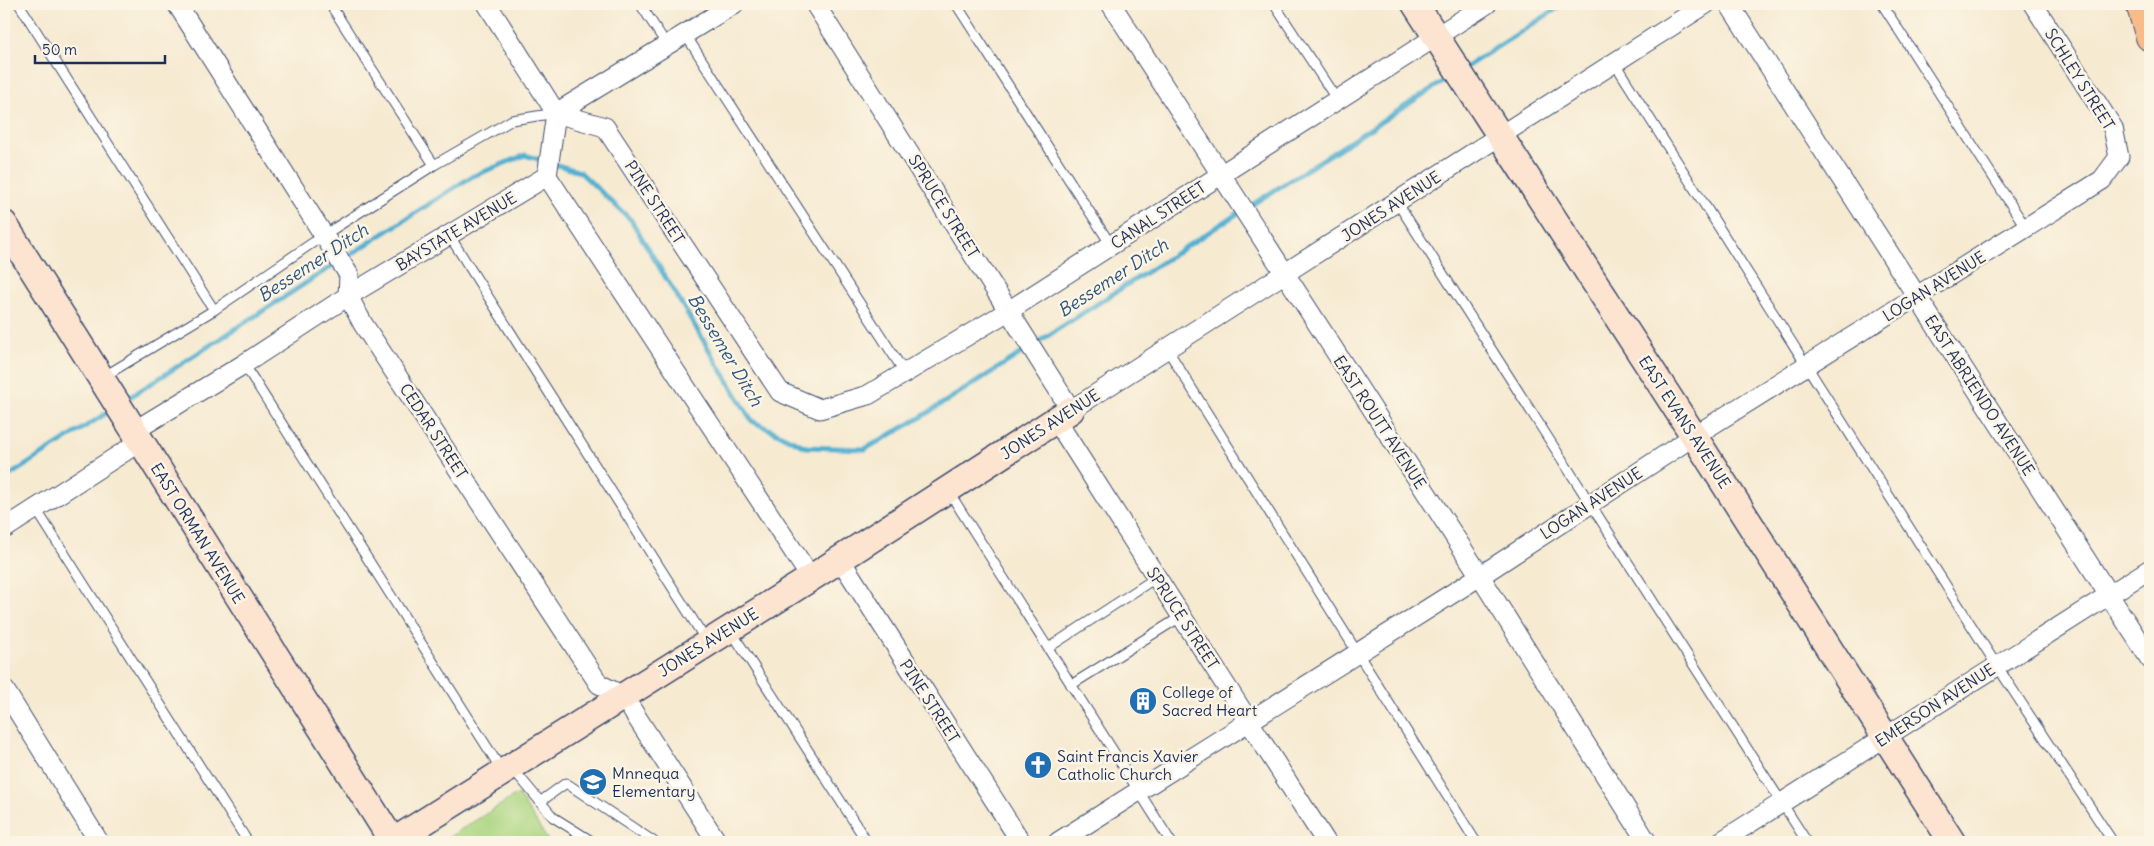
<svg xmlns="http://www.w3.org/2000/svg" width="2154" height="846" viewBox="0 0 2154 846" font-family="Delius,sans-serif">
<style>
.green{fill:#abd681;stroke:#638270}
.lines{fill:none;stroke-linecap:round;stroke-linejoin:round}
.stream{stroke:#52b0d1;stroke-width:5}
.lane-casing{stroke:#3c4b6f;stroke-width:11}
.street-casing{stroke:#3c4b6f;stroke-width:21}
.secondary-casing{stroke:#3c4b6f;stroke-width:29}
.highway-casing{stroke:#3c4b6f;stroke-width:30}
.lane{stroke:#fff;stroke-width:9}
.street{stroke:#fff;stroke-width:19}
.secondary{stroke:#fde4d1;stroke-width:26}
.highway{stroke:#fabb8b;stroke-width:28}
.labels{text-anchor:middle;stroke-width:5;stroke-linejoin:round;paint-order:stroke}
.street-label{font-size:16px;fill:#1b2f5e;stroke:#fcf5e5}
.poi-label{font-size:16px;fill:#1b2f5e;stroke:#fcf5e5;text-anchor:start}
.water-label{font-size:18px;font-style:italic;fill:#2c5680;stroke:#fcf5e5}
</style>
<rect width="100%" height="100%" fill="#fcf5e5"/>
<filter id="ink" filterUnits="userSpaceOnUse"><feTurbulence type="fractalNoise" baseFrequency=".02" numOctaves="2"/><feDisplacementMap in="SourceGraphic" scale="10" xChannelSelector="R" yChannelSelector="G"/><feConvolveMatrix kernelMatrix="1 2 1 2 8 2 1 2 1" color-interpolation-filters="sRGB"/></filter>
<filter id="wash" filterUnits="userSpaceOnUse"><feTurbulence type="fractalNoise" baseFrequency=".0096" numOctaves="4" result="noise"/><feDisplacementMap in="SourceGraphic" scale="20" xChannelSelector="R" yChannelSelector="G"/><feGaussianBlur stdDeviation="1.12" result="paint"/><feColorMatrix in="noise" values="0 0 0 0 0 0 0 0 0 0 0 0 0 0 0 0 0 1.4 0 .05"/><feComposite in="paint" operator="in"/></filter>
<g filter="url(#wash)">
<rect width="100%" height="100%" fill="#f6ead1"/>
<path class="green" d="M518,794L549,842H448L451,841L449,837Z"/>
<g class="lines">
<g class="stream">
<path d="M1466,67L1564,4"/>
<path d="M1247,208L1452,76"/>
<path d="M344,259L471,177L525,155L580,172L631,220L752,421L806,447L865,449L918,419L1028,349"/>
<path d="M1035,344L1240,212"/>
<path d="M124,401L337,263"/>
<path d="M4,479L113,409"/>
</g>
</g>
</g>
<g filter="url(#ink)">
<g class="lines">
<defs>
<g id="lane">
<path d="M19,4L214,310"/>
<path d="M330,4L434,165"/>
<path d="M640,4L667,45"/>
<path d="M956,4L1111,245"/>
<path d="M1274,4L1337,100"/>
<path d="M1882,4L2026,228"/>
<path d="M685,34L905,373"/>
<path d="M1614,62L1997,666L2113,842"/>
<path d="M1397,202L1807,842"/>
<path d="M449,235L707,642"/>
<path d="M1167,349L1476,842"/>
<path d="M244,364L501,769"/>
<path d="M103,377L214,310L324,235L434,165L512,120L556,113"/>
<path d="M949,492L1171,842"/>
<path d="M36,509L248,842"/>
<path d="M731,631L867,842"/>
<path d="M1048,648L1157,577"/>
<path d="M1071,685L1182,616"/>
<path d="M513,769L553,817L593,842"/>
<path d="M540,802L566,783L653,841"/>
</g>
<g id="street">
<path d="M177,4L349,275L348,296L363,324L599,684L623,696L717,842"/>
<path d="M487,4L556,113L605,127L780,392L820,409L868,395L1010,310L1487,4"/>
<path d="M815,4L1071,410L1706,4"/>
<path d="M1111,4L1480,576L1647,842"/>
<path d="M1729,4L2150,659"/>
<path d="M547,176L811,578"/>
<path d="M547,176L556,113L734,4"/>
<path d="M1056,420L1326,842"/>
<path d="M134,431L244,364L348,296L547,176"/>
<path d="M4,529L141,441"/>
<path d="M840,559L1021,842"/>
<path d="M4,689L99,842"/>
<path d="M1058,842L1480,576L1694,436L2102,180L2119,157L2113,128L2033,4"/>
<path d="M1720,842L2150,569"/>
</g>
<g id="secondary">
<path d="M1415,4L1694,436L1952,842"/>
<path d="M4,224L393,842"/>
<path d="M392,842L811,578L1071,410"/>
</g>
<path id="highway" d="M2140,4L2150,37"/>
</defs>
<use href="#lane" class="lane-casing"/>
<use href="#street" class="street-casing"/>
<use href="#secondary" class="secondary-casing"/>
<use href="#highway" class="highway-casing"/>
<use href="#lane" class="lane"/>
<use href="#street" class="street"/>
<use href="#secondary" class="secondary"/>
<use href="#highway" class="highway"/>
</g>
</g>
<defs>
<symbol id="building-disc" viewBox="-11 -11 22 22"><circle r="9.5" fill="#1f6fb2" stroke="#fcf5e5"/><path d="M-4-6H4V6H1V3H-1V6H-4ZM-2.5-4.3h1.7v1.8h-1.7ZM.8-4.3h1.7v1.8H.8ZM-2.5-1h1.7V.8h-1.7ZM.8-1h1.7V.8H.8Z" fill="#fff"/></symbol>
<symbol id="church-disc" viewBox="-11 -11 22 22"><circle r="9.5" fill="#1f6fb2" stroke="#fcf5e5"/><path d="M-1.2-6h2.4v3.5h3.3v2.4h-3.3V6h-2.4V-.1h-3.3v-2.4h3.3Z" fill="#fff"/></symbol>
<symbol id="school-disc" viewBox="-11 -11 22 22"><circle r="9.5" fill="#1f6fb2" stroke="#fcf5e5"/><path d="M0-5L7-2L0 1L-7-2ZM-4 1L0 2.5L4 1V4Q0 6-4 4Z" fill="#fff"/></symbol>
</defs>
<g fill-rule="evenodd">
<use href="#building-disc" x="1127" y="685" width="32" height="32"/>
<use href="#church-disc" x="1022" y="749" width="32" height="32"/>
<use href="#school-disc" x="577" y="766" width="32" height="32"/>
</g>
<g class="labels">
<g class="street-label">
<text transform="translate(2080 79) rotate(58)" y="6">SCHLEY STREET</text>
<text transform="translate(655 202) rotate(57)" y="6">PINE STREET</text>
<text transform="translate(944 206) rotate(58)" y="6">SPRUCE STREET</text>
<text transform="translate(1391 206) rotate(-33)" y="6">JONES AVENUE</text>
<text transform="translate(1158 215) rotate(-33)" y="6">CANAL STREET</text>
<text transform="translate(456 231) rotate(-31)" y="6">BAYSTATE AVENUE</text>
<text transform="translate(1934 286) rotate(-32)" y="6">LOGAN AVENUE</text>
<text transform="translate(1980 395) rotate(57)" y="6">EAST ABRIENDO AVENUE</text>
<text transform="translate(1380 422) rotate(57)" y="6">EAST ROUTT AVENUE</text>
<text transform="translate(1685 422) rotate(57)" y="6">EAST EVANS AVENUE</text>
<text transform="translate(1050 424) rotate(-33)" y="6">JONES AVENUE</text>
<text transform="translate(434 431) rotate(57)" y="6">CEDAR STREET</text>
<text transform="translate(1591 503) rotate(-33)" y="6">LOGAN AVENUE</text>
<text transform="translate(198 533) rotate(58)" y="6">EAST ORMAN AVENUE</text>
<text transform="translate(1183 618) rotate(57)" y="6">SPRUCE STREET</text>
<text transform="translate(708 642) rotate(-32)" y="6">JONES AVENUE</text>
<text transform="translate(930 701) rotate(57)" y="6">PINE STREET</text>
<text transform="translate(1935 705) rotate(-33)" y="6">EMERSON AVENUE</text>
</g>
<g class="poi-label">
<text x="1162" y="698">College of<tspan x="1162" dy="18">Sacred Heart</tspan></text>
<text x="1057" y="762">Saint Francis Xavier<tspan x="1057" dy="18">Catholic Church</tspan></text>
<text x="612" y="779">Mnnequa<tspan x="612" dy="18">Elementary</tspan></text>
</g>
<g class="water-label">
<text transform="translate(313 263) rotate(-33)" y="6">Bessemer Ditch</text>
<text transform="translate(1113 278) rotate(-33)" y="6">Bessemer Ditch</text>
<text transform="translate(725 350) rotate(59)" y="6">Bessemer Ditch</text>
</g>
</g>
<rect width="2154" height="846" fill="none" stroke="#fcf5e5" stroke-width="20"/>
<path d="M35 55v8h130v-8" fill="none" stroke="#1b2f5e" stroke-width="2.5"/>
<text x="42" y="55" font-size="15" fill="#1b2f5e" stroke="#fcf5e5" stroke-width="4" paint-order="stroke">50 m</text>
</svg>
